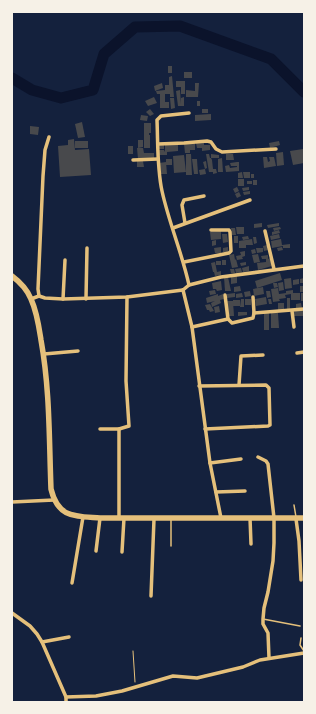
<svg xmlns="http://www.w3.org/2000/svg" width="316" height="714" viewBox="0 0 316 714" font-family="'IBM Plex Sans',sans-serif">
<style>
.lines{fill:none;stroke-linecap:round;stroke-linejoin:round}
.river{stroke:#0b132b;stroke-width:11}
.building{fill:#48494c}
.path{stroke:#e5c07b;stroke-width:1}
.service{stroke:#e5c07b;stroke-width:1.5}
.minor{stroke:#e5c07b;stroke-width:3.5}
.trunk{stroke:#e5c07b;stroke-width:5.5}
</style>
<rect width="100%" height="100%" fill="#14213d"/>
<g class="lines">
<path class="river" d="M12,78L32,90L61,98L93,90L104,54L135,27L180,26L271,59L304,92"/>
</g>
<g class="building">
<rect x="168" y="66" width="4" height="7"/>
<rect x="184" y="72" width="8" height="6"/>
<path d="M172,76L174,97H170V94H157L156,91L165,90V85H169V77Z"/>
<path d="M176,81H185V94H181V87H176Z"/>
<path d="M162,83L163,88L155,91L154,86Z"/>
<path d="M195,83H199L198,97H186V90L195,91Z"/>
<path d="M180,90L181,104V98L184,97V106H178L176,91Z"/>
<path d="M160,94H165V102H169V108H160Z"/>
<path d="M154,97L157,103L148,106L145,101Z"/>
<path d="M170,98H174L175,108L171,109Z"/>
<rect x="197" y="101" width="3" height="5"/>
<path d="M150,109L154,114L150,116L146,112Z"/>
<rect x="202" y="109" width="6" height="4"/>
<path d="M211,114V120L195,121V115Z"/>
<path d="M141,115L148,116L147,121L140,120Z"/>
<path d="M82,122L85,137L78,138L75,124Z"/>
<path d="M144,123H151V133H149V135H150V148H144Z"/>
<path d="M30,126L39,127L38,135L30,134Z"/>
<path d="M74,139L75,150L89,149L91,175L60,177L58,146L68,145V140Z"/>
<path d="M138,140H143V147L138,148Z"/>
<rect x="75" y="141" width="13" height="7"/>
<path d="M279,141L280,145L270,148L269,143Z"/>
<path d="M204,142V145H210V150L202,151V148H197L196,143Z"/>
<path d="M195,143V150H190V153H185L184,144Z"/>
<rect x="159" y="145" width="5" height="4"/>
<path d="M165,145H178V151L167,152V155H159V150H164L165,152Z"/>
<rect x="128" y="146" width="5" height="8"/>
<path d="M137,148H143L144,153H154V158L138,159Z"/>
<path d="M303,149L304,163L293,165L290,151Z"/>
<path d="M283,152L284,165L277,166L276,153Z"/>
<path d="M186,154H191L192,175H186Z"/>
<path d="M206,154H209L210,158H211L212,160L213,169H216L217,173L213,174V172H209Z"/>
<path d="M211,154L219,155V158H211Z"/>
<path d="M226,154H233L234,160H226Z"/>
<path d="M184,155L186,172L174,173L173,156Z"/>
<path d="M263,157H267L268,162L270,161L269,157H274L276,166L264,168Z"/>
<path d="M222,158L223,172H218V159Z"/>
<rect x="166" y="159" width="6" height="6"/>
<path d="M192,159H197L198,174H194Z"/>
<path d="M137,161H143L144,167H137Z"/>
<path d="M206,161L207,168L205,169L203,162Z"/>
<path d="M166,162L167,174H160L159,163Z"/>
<path d="M237,162H239V171L226,172L225,166L229,165L230,168L237,167V166H231L230,163Z"/>
<path d="M205,169L206,174L200,175L199,170Z"/>
<path d="M242,172L243,178H238V173Z"/>
<path d="M243,172H250V178H244Z"/>
<rect x="251" y="174" width="3" height="4"/>
<rect x="238" y="179" width="6" height="7"/>
<rect x="253" y="180" width="4" height="5"/>
<rect x="247" y="181" width="5" height="3"/>
<path d="M237,187L239,191L235,193L233,189Z"/>
<path d="M249,187V190L243,191L242,188Z"/>
<path d="M250,191V194L244,195L243,192Z"/>
<path d="M239,192L241,196L237,198L235,194Z"/>
<path d="M262,223V227L254,228V224Z"/>
<path d="M279,223V226L268,228L267,225Z"/>
<path d="M236,227H244V234H237Z"/>
<path d="M280,227L281,229L274,231L273,228Z"/>
<path d="M231,228H235L236,235H232Z"/>
<path d="M279,230L280,233L272,235V232Z"/>
<path d="M221,231V239L211,240L210,232Z"/>
<path d="M222,234H227L228,242L223,243Z"/>
<path d="M279,234L280,238L271,240L270,236Z"/>
<rect x="234" y="236" width="4" height="7"/>
<path d="M248,236L249,239L243,240L242,237Z"/>
<path d="M253,237H256L257,243L254,244Z"/>
<path d="M252,239L253,245H246V248H239V241Z"/>
<path d="M281,239L282,245L290,244V248H283V246L272,248L271,241Z"/>
<path d="M216,240V245L212,246V241Z"/>
<path d="M267,245L268,250L264,251L263,246Z"/>
<path d="M221,247V253H215L214,248Z"/>
<path d="M228,247V252H223V248Z"/>
<path d="M282,247L283,250L278,251L277,248Z"/>
<path d="M256,248H263V252L257,253Z"/>
<path d="M255,249L256,253L252,254L251,250Z"/>
<path d="M245,251V256L242,257L243,259L237,260L236,256L241,255L240,252Z"/>
<path d="M234,254L235,260L236,259L238,267L232,268L229,255Z"/>
<path d="M258,254L260,262L254,263L252,255Z"/>
<path d="M268,255V259L270,258L272,266L258,270L257,263L266,262V259H262L261,256Z"/>
<rect x="222" y="260" width="4" height="5"/>
<rect x="216" y="261" width="5" height="4"/>
<path d="M215,262L217,272L221,271V275L215,276L214,272H213L211,263Z"/>
<path d="M246,262V265L241,266L240,263Z"/>
<path d="M249,266V271L243,272L242,268Z"/>
<path d="M241,268L242,272L236,273L235,269Z"/>
<path d="M230,269H234L235,273H231Z"/>
<path d="M280,273L282,280L257,288L255,281Z"/>
<path d="M237,276V283L231,284V277Z"/>
<path d="M224,277H228L231,291H225Z"/>
<path d="M291,278L292,288L285,289L284,279Z"/>
<path d="M304,278V283H300V279Z"/>
<path d="M299,279V284L293,285V280Z"/>
<path d="M221,281L222,290L217,291L216,289H218H213L212,283Z"/>
<path d="M283,282L284,290L279,291L278,283Z"/>
<path d="M273,283H277L278,287L274,288Z"/>
<path d="M240,286L241,291L234,292V287Z"/>
<rect x="300" y="286" width="4" height="6"/>
<path d="M263,287L264,294L254,296L253,289Z"/>
<path d="M278,288L279,294L286,293V291L293,290V293H300V300H291V294L285,295L286,298L279,299L280,301L273,302L271,289Z"/>
<path d="M215,290L216,294L210,295L209,291Z"/>
<path d="M250,291L251,296L245,297L244,292Z"/>
<path d="M266,291H270L271,297L267,298Z"/>
<path d="M235,293V297L227,298V294Z"/>
<path d="M242,293L243,297L236,298V294Z"/>
<rect x="301" y="293" width="3" height="8"/>
<path d="M218,294V296L223,294L224,299L220,300L221,303L212,307L211,303L215,301L207,303L206,298Z"/>
<path d="M266,297L267,304L256,306L255,299Z"/>
<rect x="287" y="298" width="3" height="11"/>
<path d="M241,299H244V307H240Z"/>
<rect x="245" y="299" width="6" height="6"/>
<path d="M268,299H271L272,304H269Z"/>
<rect x="233" y="300" width="7" height="6"/>
<path d="M227,301H233L234,316H228Z"/>
<rect x="278" y="303" width="6" height="7"/>
<path d="M301,303L302,308H296V304Z"/>
<path d="M210,304L214,311L210,312L209,310H207L205,305Z"/>
<path d="M219,306L220,312L215,313L214,307Z"/>
<rect x="294" y="311" width="10" height="5"/>
<path d="M238,312H247V315L238,316Z"/>
<rect x="264" y="313" width="5" height="17"/>
<path d="M271,313H278L279,328H271Z"/>
</g>
<g class="lines">
<path class="path" d="M133,651L135,682"/>
<g class="service">
<path d="M294,505L296,517"/>
<path d="M171,519V546"/>
<path d="M263,619L300,626"/>
<path d="M301,638L300,645L304,651"/>
</g>
<g class="minor">
<path d="M158,144L184,143L207,141L211,142L216,149L222,152L276,149"/>
<path d="M133,160L158,159"/>
<path d="M185,223L182,205L184,200L204,196"/>
<path d="M173,228L250,200"/>
<path d="M265,231L274,269"/>
<path d="M184,262L229,253L231,251L230,232L229,230H211"/>
<path d="M189,285L221,277L304,266"/>
<path d="M183,290L192,327L210,463L221,518"/>
<path d="M183,290L189,285C182,253 169,223 162,191C157,168 158,144 157,120L161,116L189,113"/>
<path d="M225,295L228,319L232,323L253,318L254,313L253,297"/>
<path d="M39,296L38,289L43,176L45,150L49,137"/>
<path d="M31,299L39,296L45,298L63,299L127,297L183,290"/>
<path d="M63,299L65,260"/>
<path d="M86,299L87,248"/>
<path d="M292,311L294,327"/>
<path d="M254,313L304,309"/>
<path d="M192,327L228,319"/>
<path d="M297,353L304,352"/>
<path d="M44,354L78,351"/>
<path d="M239,385L241,356L263,355"/>
<path d="M199,386L266,385L269,388L270,425L268,426L205,429"/>
<path d="M100,429H119L129,426L126,381L127,297"/>
<path d="M119,429V518"/>
<path d="M258,457L266,461L268,464L274,518V543L273,561L268,592L264,608L263,619V624L268,633L269,658"/>
<path d="M210,463L241,459"/>
<path d="M216,492L245,491"/>
<path d="M12,502L54,500"/>
<path d="M250,518L251,544"/>
<path d="M296,519L299,541L301,580"/>
<path d="M96,551L100,518"/>
<path d="M122,552L124,518"/>
<path d="M72,583L83,517"/>
<path d="M151,596L154,519"/>
<path d="M12,613L30,626L37,634L42,642L66,697V702"/>
<path d="M42,642L69,637"/>
<path d="M66,697L96,696L122,691L173,676L197,678L243,667L260,660L304,653"/>
</g>
<path class="trunk" d="M12,276C20,282 27,289 31,299C37,312 39,327 41,340C50,390 49,439 51,489C58,518 74,516 100,518H304"/>
</g>
<rect width="316" height="714" fill="none" stroke="#f6f1e7" stroke-width="26"/>
</svg>
